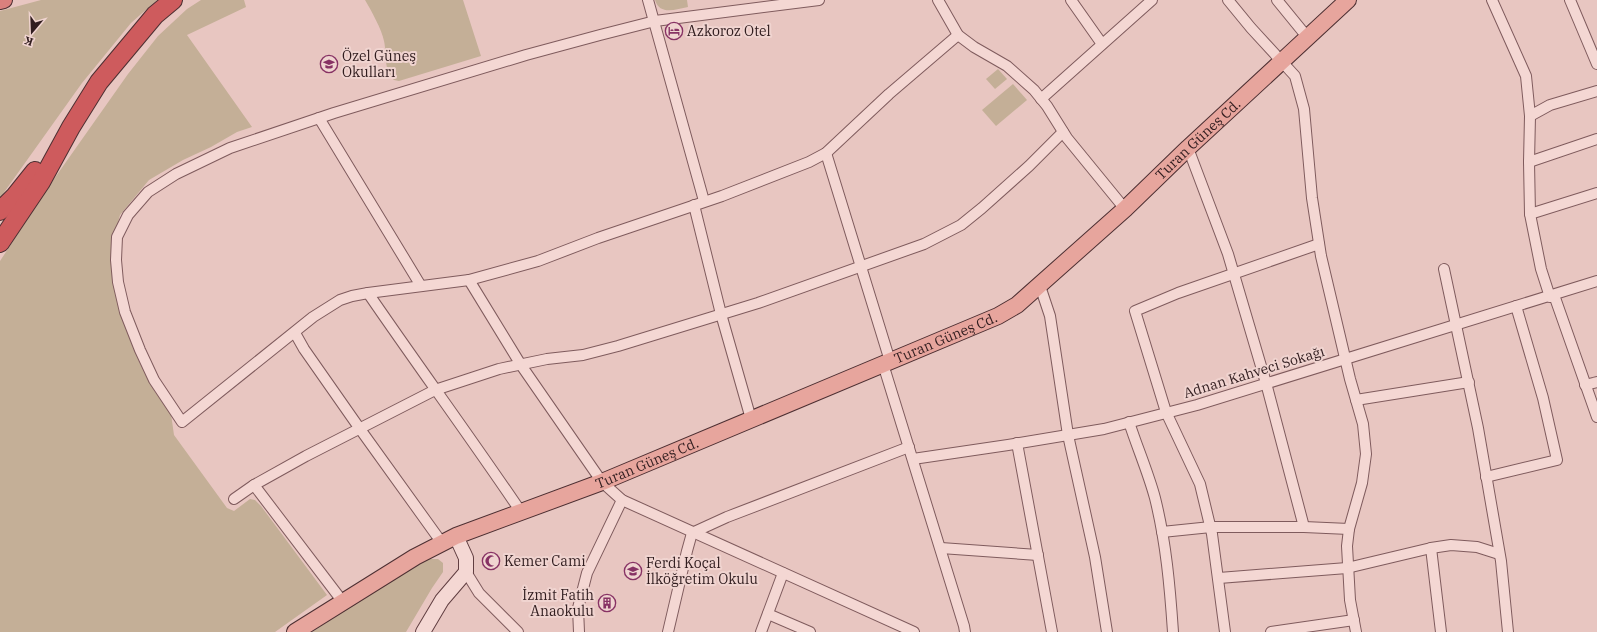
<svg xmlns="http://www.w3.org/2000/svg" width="1597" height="632" viewBox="0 0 1597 632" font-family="'IBM Plex Serif',serif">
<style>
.green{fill:#c4af97}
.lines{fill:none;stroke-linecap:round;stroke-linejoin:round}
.minor-casing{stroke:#7f5b5d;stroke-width:12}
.secondary-casing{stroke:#613e41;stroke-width:16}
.primary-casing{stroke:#4d2f32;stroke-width:18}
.trunk-casing{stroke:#4d2f32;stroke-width:18}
.motorway-casing{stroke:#4d2f32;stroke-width:20}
.minor{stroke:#f4d7d3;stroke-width:10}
.secondary{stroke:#f4d7d3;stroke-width:14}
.primary{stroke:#e7a59d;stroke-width:16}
.trunk{stroke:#da807d;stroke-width:16}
.motorway{stroke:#ce5b5d;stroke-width:18}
.labels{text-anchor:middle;stroke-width:4;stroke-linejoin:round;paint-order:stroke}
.poi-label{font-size:14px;fill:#311d1f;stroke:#f0d4d0;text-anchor:start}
.street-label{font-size:14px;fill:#311d1f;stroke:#f0d4d0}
</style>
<rect width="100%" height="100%" fill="#e8c6c1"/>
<g class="green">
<path d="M41,0H157L131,23L82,83L0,198V11Z"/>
<path d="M201,0H244L246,7L187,35L252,127L237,132L211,147L183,160L149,180L120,215L111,251L112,272L117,299L126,328L140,364L155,392L171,414L174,435L227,508L234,511L250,499L255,500L261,506L327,595L275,632H0V261L54,179L128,74L158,36L187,9Z"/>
<path d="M365,0H463L481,56L399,81L394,80C383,69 387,54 384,41C382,30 371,10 365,0Z"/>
<path d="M655,0H687L688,7C676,9 660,16 655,0Z"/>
<path d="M998,69L1007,79L995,89L986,79Z"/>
<path d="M1013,84L1027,100L996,126L982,110Z"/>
<path d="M427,559H438L443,563V572L432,588L406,632H312L408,568Z"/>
</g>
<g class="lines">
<defs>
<g id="minor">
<path d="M648,0L704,201"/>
<path d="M819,0L655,21L600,35L526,55L334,113L230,148L176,174L148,192L128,215L117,237L116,260L118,282L125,312L140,350L154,380L182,422L313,317L340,300L352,296L368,293L469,280L538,261L598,238L722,196L809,162L826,153L889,94L958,35"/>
<path d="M938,0L958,35L974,47L1007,66L1034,90L1047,106L1067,138L1125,209"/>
<path d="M1071,0L1102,44"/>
<path d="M1228,0L1251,28L1295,76L1304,109L1312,198L1321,256L1350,379L1363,424L1366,454L1362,483L1349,529L1347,546L1350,600L1356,632"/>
<path d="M1277,0L1308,38"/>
<path d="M1492,0L1526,76L1530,116L1529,162L1530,214L1541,269L1550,297"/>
<path d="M1570,0L1597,64"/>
<path d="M1041,99L1152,0"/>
<path d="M1530,116L1550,105L1597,91"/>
<path d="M319,118L421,286"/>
<path d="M1188,148L1228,254L1266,383L1304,527"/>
<path d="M826,153L890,361"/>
<path d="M1529,162L1597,139"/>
<path d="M694,205L721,314L751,419"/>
<path d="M1530,214L1597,193"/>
<path d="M1444,269L1478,428L1501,561L1508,632"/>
<path d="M469,280L521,365L602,482L622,500L914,632"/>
<path d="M1040,286L1050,316L1068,435L1095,557L1107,632"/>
<path d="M368,293C418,366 471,438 521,512"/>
<path d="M1554,295L1597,417"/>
<path d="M295,333L304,349L360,429L442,543"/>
<path d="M883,364L964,626L965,632"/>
<path d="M1585,385L1597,382"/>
<path d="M1356,400L1469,382"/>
<path d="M1129,422C1137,447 1148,472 1155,498C1166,542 1170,587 1173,632"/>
<path d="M1017,443L1052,632"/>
<path d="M913,459L1008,445L1104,429L1197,405L1597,281"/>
<path d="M1486,477L1557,460L1543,398L1516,306"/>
<path d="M254,485L343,602"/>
<path d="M234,499L254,485L306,456L435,390L499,369L547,359L583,355L618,346L758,303L924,244L961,225L982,208L1029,166L1063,132"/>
<path d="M1162,532L1211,527H1304L1349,529"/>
<path d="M941,548L1038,555"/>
<path d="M1431,548L1441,632"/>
<path d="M466,572L479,593L518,632"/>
<path d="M1219,578L1347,568L1431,548L1451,545L1477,547L1499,554"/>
<path d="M768,614L810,632"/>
<path d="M579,632L578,608L587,573L622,500"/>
<path d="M668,632L687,551L692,533L727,517L909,447"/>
<path d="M761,632L783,573"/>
<path d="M1225,632L1212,534L1200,484L1166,412L1135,311L1178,293L1319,244"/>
<path d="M1271,632L1354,620"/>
</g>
<path id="secondary" d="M423,632L442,600L466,572V558L456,536"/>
<g id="primary">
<path id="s1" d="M295,632L415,557L456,536L602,482L998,316L1017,305L1125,209L1188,148L1348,0"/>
</g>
<path id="trunk" d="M0,1L4,0"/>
<g id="motorway">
<path d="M0,211L15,196L35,171"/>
<path d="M0,243L41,182L71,127L99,82L155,15L173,0"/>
</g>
</defs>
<use href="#minor" class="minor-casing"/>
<use href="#secondary" class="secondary-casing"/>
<use href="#primary" class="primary-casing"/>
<use href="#trunk" class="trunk-casing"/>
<use href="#motorway" class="motorway-casing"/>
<use href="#minor" class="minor"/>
<use href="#secondary" class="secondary"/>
<use href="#primary" class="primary"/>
<use href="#trunk" class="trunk"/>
<use href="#motorway" class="motorway"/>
</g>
<defs>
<symbol id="hotel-ring" viewBox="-11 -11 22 22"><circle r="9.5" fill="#f0d4d0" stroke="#873264" stroke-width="1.5"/><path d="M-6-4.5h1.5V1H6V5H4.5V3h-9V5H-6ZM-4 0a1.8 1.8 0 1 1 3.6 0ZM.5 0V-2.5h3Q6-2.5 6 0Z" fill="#873264"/></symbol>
<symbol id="school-ring" viewBox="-11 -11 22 22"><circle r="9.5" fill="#f0d4d0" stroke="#873264" stroke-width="1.5"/><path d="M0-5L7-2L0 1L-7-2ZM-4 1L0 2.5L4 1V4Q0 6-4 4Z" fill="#873264"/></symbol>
<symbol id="mosque-ring" viewBox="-11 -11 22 22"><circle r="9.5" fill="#f0d4d0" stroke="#873264" stroke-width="1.5"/><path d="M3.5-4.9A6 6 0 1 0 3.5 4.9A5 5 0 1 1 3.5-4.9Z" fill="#873264"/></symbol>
<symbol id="building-ring" viewBox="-11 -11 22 22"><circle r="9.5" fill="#f0d4d0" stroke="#873264" stroke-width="1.5"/><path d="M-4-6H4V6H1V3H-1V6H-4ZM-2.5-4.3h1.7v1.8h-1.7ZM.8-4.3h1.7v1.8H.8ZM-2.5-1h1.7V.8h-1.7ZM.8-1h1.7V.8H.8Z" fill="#873264"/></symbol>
</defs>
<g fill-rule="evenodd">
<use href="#hotel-ring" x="664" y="21" width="20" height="20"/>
<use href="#school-ring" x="319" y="54" width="20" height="20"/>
<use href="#mosque-ring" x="481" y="551" width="20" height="20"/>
<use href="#school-ring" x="623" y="561" width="20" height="20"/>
<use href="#building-ring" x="597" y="593" width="20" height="20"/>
</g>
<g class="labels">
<g class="poi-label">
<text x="687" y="36">Azkoroz Otel</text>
<text x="342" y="61">Özel Güneş<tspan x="342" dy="16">Okulları</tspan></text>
<text x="504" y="566">Kemer Cami</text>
<text x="646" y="568">Ferdi Koçal<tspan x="646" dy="16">İlköğretim Okulu</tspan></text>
<text x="594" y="600" text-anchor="end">İzmit Fatih<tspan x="594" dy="16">Anaokulu</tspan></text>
</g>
<g class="street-label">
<text dy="5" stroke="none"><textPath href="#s1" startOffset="1040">Turan Güneş Cd.</textPath></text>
<text dy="5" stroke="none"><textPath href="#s1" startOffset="716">Turan Güneş Cd.</textPath></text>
<text transform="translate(1254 372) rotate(-17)" y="5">Adnan Kahveci Sokağı</text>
<text dy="5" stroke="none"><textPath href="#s1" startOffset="392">Turan Güneş Cd.</textPath></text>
</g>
</g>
<g transform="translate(32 32) rotate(199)" stroke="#f0d4d0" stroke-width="3" paint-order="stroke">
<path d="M0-3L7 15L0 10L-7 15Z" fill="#311d1f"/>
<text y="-6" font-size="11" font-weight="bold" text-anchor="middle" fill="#311d1f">K</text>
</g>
</svg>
